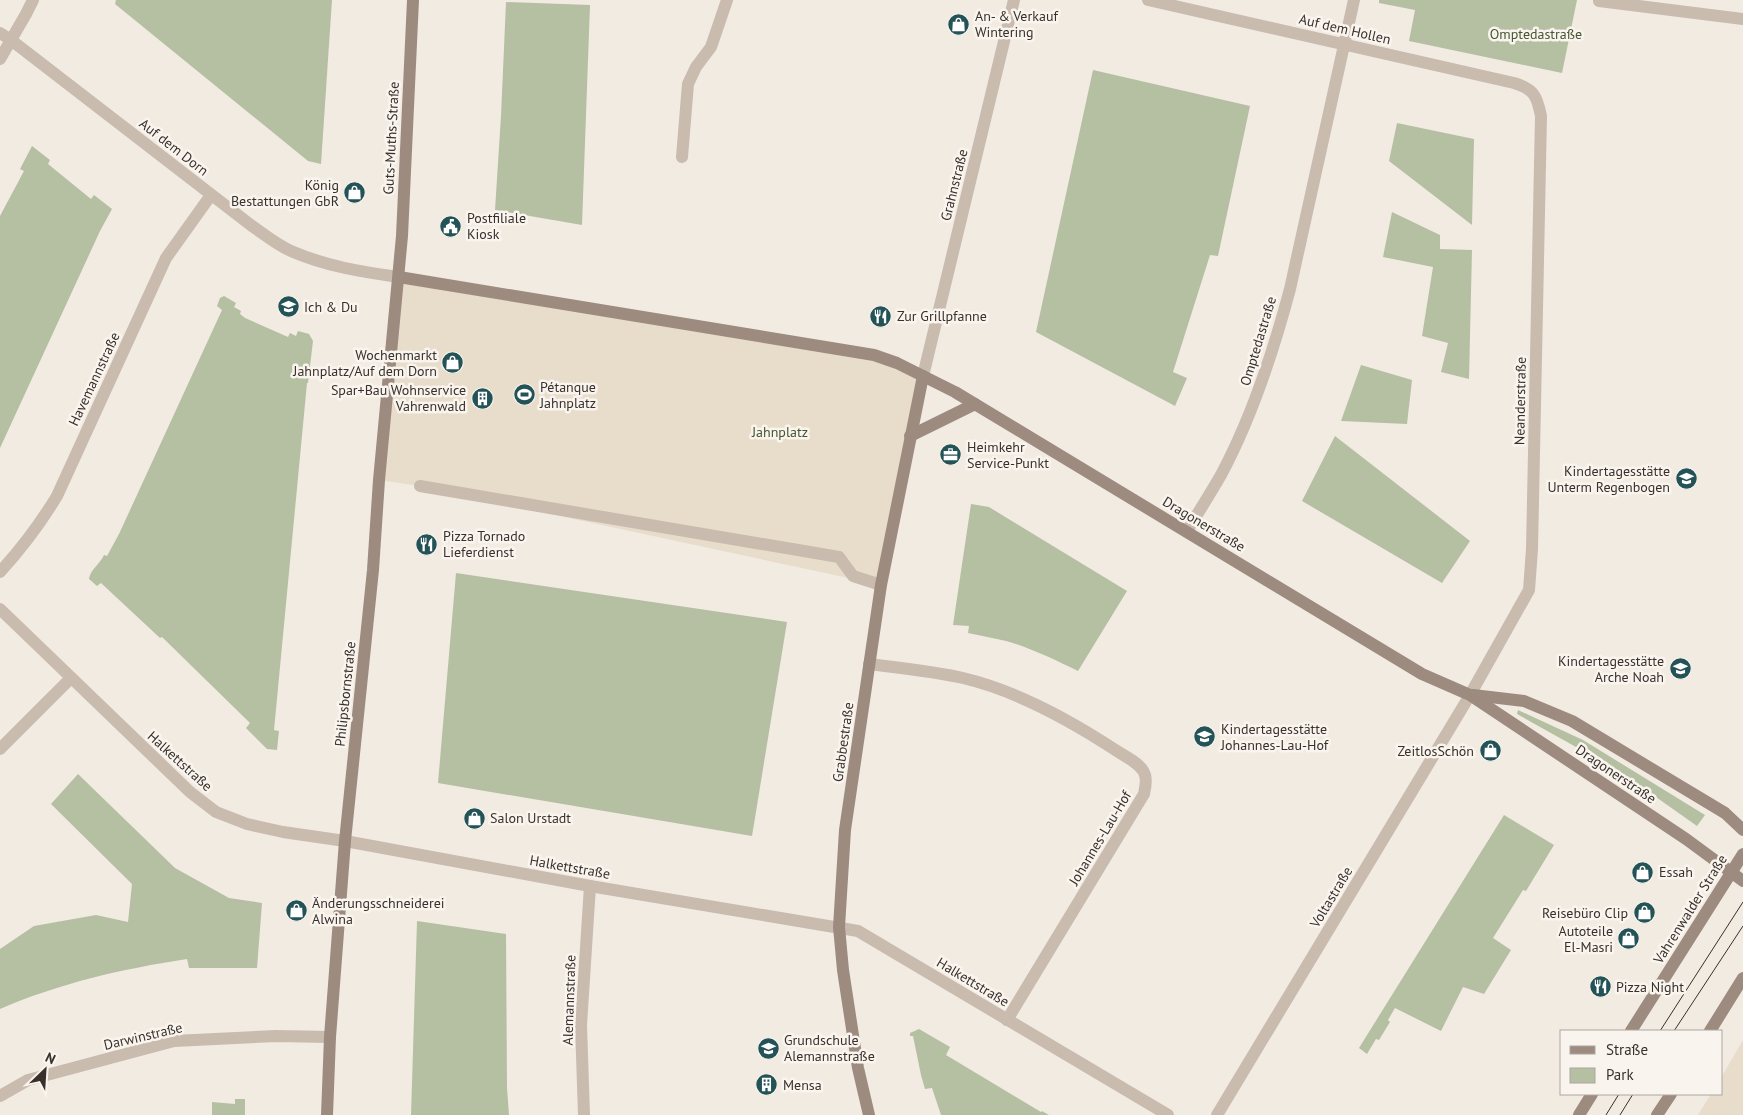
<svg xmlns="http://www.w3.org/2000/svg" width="1743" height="1115" viewBox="0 0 1743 1115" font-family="'PT Sans',sans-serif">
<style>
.green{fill:#b5c0a2}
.plaza{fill:#e8dcca}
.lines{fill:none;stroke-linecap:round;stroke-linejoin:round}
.street{stroke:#c9bbae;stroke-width:12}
.secondary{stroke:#9d8b7f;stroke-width:12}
.tram{stroke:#39302c;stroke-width:1}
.labels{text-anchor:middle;stroke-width:5;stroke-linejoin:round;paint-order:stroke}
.poi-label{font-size:14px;fill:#39302c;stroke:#f9f5ee;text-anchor:start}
.street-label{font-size:14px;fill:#39302c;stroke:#f9f5ee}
.park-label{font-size:14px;fill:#475531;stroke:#f9f5ee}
</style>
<rect width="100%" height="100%" fill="#f2ebe2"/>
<g class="green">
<path d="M116,0H332L321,164L308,161L115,4Z"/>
<path d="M1379,0H1577L1562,73L1409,41L1415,10L1379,3Z"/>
<path d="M506,2L590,5L582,225L495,210L501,116Z"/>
<path d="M1093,70L1250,106L1218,256L1210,255L1173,372L1187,378L1175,406L1036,332Z"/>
<path d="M1397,123L1474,139L1472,225L1389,161Z"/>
<path d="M32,146L50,160L48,164L91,199L94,195L112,209L100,231L0,448V216L24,171L20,169Z"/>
<path d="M1392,212L1440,235V249L1472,250L1469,379L1441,372L1448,343L1422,336L1433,267L1383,257Z"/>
<path d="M224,296L236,303L234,307L241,311L240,314L245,318L288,337L290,333L296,336L298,331L309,334L313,341L308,383H307L274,730L279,731L277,750L267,749L246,728L250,723L162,637L160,638L101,583L97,586L89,579C90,570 100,564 104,555L107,556L119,534L222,310L217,306L220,298Z"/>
<path d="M1361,365L1412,380L1407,424L1341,421Z"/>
<path d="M1335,436L1470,541L1442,583L1302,501Z"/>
<path d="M971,504L989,507L1127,591L1078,671C1055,660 1031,648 1006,641C994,638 981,636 968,633L969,626L953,625Z"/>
<path d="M456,573L787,622L752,836L438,783Z"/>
<path d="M1518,710L1583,740L1705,815L1697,826L1585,747H1576L1517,714Z"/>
<path d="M78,774L175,868L229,898L262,903L257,968H189L187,959C122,969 60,983 0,1009V949L34,926L96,915L128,922L132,884L51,804Z"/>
<path d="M1504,815L1554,845L1526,891L1523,890L1493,938L1511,950L1484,994L1463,987L1441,1031L1395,1008L1388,1020L1390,1022L1379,1040L1376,1039L1367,1054L1359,1048Z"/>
<path d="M417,921L506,934L507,1088L509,1115H411Z"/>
<path d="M919,1029L950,1047L946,1055L1041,1112L1042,1111L1049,1115H941L932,1088L925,1089L921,1075L913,1036H910V1033Z"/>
<path d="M235,1099H245V1115H212V1102L235,1104Z"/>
</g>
<g class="plaza">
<path d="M399,277L874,355L923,376L881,585L420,486L379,480Z"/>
<path d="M1743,1040V1115H1698L1711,1094H1722V1076Z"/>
</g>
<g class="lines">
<g class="street">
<path d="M1148,0L1514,83C1534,89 1537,96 1541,116L1532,549L1529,590L1470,695L1217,1115"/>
<path d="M1599,1L1743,19"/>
<path d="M0,33L11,40L252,226C264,234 277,245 291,251C325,266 362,272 399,277"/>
<path d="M0,59L26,14L33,0"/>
<path d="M682,157L688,84L696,67L711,47L727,0"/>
<path d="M923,376L1014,0"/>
<path d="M420,486L839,557L853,576L881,585"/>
<path d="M1187,531C1198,513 1210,494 1221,475C1252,417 1273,353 1290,289L1354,0"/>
<path d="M0,572C22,548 40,524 57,496L166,258L211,195"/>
<path d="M0,609L190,792L216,812L247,824L283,832L345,841L590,886L858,931L1168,1115"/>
<path d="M869,664C900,668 932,671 963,678C1018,691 1070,720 1117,751C1126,757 1142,764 1145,775C1147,781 1145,789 1144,794L1007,1020"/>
<path d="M0,749L71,678"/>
<path d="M0,1096L28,1080L174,1041L276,1036L330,1037"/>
<path d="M584,1115L581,1025L590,886"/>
</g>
<g class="secondary">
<path d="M399,277L874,355L897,363L955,392L1422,674L1470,695L1686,839L1743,881"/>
<path d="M910,436L975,404"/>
<path d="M1473,695L1524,701L1572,721L1725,813L1743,830"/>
<path d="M1631,1031L1743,854"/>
<path d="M1710,1031L1743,978"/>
<path d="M327,1115L330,1037L345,841L373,570L379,480L402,236L413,0"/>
<path d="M869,1115L858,1068L843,970L839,927L845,830L881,585L923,376"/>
<path d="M1579,1115L1592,1094"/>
<path d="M1657,1115L1671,1094"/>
</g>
<g class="tram">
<path d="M1660,1031L1743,902"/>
<path d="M1674,1031L1743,926"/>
<path d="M1606,1115L1619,1094"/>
<path d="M1620,1115L1633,1094"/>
</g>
</g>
<defs>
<symbol id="shop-disc" viewBox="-11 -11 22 22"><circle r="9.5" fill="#245357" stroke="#f9f5ee"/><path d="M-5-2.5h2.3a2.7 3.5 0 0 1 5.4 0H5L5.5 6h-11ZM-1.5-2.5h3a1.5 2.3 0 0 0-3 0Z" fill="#fff"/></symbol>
<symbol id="civic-disc" viewBox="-11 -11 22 22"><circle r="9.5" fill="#245357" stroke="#f9f5ee"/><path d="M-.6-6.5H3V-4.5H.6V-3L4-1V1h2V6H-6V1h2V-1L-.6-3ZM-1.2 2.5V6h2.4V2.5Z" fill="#fff"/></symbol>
<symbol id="school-disc" viewBox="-11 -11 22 22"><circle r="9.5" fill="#245357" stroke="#f9f5ee"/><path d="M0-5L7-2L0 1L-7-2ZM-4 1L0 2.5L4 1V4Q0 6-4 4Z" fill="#fff"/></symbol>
<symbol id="restaurant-disc" viewBox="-11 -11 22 22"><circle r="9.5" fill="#245357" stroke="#f9f5ee"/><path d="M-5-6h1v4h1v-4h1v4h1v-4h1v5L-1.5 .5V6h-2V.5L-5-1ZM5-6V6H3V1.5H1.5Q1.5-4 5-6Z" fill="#fff"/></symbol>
<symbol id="stadium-disc" viewBox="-11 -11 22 22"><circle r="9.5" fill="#245357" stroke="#f9f5ee"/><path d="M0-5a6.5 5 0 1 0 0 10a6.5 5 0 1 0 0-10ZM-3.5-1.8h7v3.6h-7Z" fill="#fff"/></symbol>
<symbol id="building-disc" viewBox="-11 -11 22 22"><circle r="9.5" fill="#245357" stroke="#f9f5ee"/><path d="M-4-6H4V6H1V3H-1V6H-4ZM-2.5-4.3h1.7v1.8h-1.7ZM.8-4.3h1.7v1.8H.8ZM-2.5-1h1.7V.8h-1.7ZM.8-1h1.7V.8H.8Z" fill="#fff"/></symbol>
<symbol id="office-disc" viewBox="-11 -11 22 22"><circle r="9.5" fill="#245357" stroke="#f9f5ee"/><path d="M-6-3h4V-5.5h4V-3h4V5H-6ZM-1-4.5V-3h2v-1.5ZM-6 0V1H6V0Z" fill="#fff"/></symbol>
</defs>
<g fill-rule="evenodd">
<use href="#shop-disc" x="946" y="12" width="25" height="25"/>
<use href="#shop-disc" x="342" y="180" width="25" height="25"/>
<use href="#civic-disc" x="438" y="214" width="25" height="25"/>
<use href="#school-disc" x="276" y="294" width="25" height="25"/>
<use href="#restaurant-disc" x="868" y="304" width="25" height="25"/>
<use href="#shop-disc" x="440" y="350" width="25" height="25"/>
<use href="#stadium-disc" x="512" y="382" width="25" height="25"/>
<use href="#building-disc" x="470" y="386" width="25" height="25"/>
<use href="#office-disc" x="938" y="442" width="25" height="25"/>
<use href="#school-disc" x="1674" y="466" width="25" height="25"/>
<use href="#restaurant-disc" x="414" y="532" width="25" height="25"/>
<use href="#school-disc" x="1668" y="656" width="25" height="25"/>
<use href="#school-disc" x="1192" y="724" width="25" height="25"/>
<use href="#shop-disc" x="1478" y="738" width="25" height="25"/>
<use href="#shop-disc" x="462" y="806" width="25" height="25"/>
<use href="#shop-disc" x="1630" y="860" width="25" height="25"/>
<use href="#shop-disc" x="284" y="898" width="25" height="25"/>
<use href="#shop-disc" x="1632" y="900" width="25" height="25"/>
<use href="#shop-disc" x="1616" y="926" width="25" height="25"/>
<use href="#restaurant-disc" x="1588" y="974" width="25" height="25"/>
<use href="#school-disc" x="756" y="1036" width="25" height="25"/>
<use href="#building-disc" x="754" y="1072" width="25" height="25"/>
</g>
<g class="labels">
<g class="poi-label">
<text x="975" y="21">An- &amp; Verkauf<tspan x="975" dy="16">Wintering</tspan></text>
<text x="339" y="190" text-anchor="end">König<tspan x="339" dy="16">Bestattungen GbR</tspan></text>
<text x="467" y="223">Postfiliale<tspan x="467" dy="16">Kiosk</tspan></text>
<text x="304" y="312">Ich &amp; Du</text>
<text x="897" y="321">Zur Grillpfanne</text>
<text x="437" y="360" text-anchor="end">Wochenmarkt<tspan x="437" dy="16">Jahnplatz/Auf dem Dorn</tspan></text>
<text x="540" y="392">Pétanque<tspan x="540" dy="16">Jahnplatz</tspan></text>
<text x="466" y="395" text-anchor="end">Spar+Bau Wohnservice<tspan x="466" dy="16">Vahrenwald</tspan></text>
<text x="967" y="452">Heimkehr<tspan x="967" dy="16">Service-Punkt</tspan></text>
<text x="1670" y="476" text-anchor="end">Kindertagesstätte<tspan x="1670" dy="16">Unterm Regenbogen</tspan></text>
<text x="443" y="541">Pizza Tornado<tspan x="443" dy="16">Lieferdienst</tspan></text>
<text x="1664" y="666" text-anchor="end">Kindertagesstätte<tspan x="1664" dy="16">Arche Noah</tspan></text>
<text x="1221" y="734">Kindertagesstätte<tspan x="1221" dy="16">Johannes-Lau-Hof</tspan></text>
<text x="1474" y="756" text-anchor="end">ZeitlosSchön</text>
<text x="490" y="823">Salon Urstadt</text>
<text x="1659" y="877">Essah</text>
<text x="312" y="908">Änderungsschneiderei<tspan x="312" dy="16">Alwina</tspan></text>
<text x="1628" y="918" text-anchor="end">Reisebüro Clip</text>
<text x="1613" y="936" text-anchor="end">Autoteile<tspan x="1613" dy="16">El-Masri</tspan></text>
<text x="1616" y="992">Pizza Night</text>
<text x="784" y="1045">Grundschule<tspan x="784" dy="16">Alemannstraße</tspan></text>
<text x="783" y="1090">Mensa</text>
</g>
<g class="street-label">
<text transform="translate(1345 29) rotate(13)" y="5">Auf dem Hollen</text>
<text transform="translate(391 138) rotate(-87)" y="5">Guts-Muths-Straße</text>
<text transform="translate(174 147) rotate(38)" y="5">Auf dem Dorn</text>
<text transform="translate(954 185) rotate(-76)" y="5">Grahnstraße</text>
<text transform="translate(1258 341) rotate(-73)" y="5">Omptedastraße</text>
<text transform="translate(94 379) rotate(-65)" y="5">Havemannstraße</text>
<text transform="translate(1520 401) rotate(-89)" y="5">Neanderstraße</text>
<text transform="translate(1204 524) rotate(31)" y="5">Dragonerstraße</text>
<text transform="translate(345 694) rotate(-84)" y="5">Philipsbornstraße</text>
<text transform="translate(843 742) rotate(-82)" y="5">Grabbestraße</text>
<text transform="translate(180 761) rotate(42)" y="5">Halkettstraße</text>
<text transform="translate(1616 774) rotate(34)" y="5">Dragonerstraße</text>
<text transform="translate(1100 838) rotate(-59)" y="5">Johannes-Lau-Hof</text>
<text transform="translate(570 867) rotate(10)" y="5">Halkettstraße</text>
<text transform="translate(1331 897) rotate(-59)" y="5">Voltastraße</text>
<text transform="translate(1690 909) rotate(-58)" y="5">Vahrenwalder Straße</text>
<text transform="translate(973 982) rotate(31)" y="5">Halkettstraße</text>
<text transform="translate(569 1000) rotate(-88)" y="5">Alemannstraße</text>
<text transform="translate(143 1036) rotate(-13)" y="5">Darwinstraße</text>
</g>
<g class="park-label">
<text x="1536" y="39">Omptedastraße</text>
<text x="780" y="437">Jahnplatz</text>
</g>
</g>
<rect x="1560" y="1030" width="162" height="65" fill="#f9f5ee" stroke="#aca6a0"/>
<rect x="1570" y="1046" width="25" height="8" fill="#9d8b7f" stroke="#aca6a0"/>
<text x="1606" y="1055" font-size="15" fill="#39302c">Straße</text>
<rect x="1570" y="1068" width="25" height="15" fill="#b5c0a2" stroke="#aca6a0"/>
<text x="1606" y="1080" font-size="15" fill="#39302c">Park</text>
<g transform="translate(45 1070) rotate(25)" stroke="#f9f5ee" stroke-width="4" paint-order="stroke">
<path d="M0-4L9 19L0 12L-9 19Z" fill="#39302c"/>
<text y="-8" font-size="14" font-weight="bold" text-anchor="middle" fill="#39302c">N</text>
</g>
</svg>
